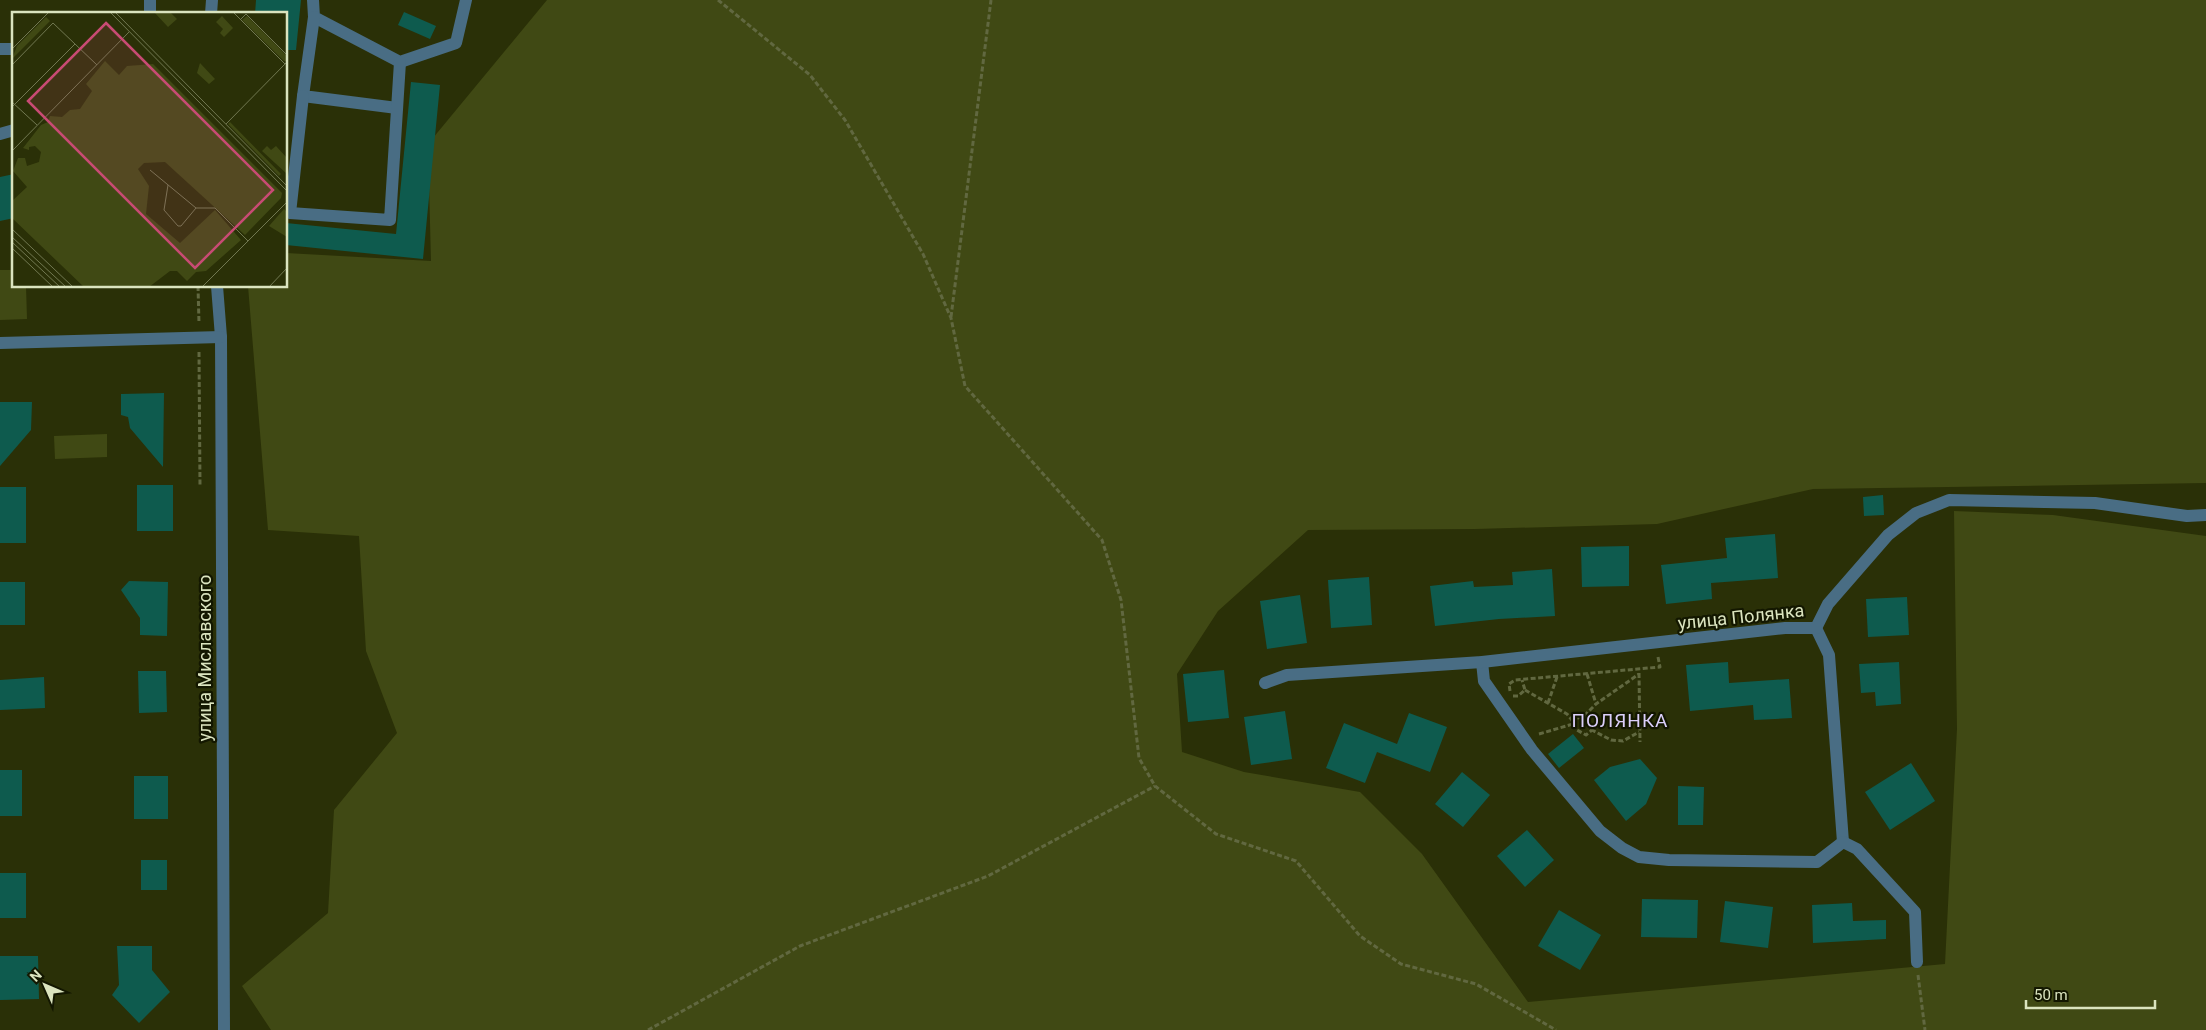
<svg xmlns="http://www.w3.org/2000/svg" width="2206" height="1030" viewBox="0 0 2206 1030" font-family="Roboto,sans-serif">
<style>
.green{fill:#404914}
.building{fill:#0e5b4e}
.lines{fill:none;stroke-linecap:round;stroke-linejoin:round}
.path{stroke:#616840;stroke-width:3;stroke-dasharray:5 2.5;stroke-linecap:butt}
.minor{stroke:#496d84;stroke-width:12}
.labels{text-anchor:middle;stroke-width:4.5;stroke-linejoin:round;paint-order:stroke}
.street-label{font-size:18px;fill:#dbe4bf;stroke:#131700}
.neighbourhood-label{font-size:19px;letter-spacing:1px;fill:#dbcffa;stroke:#131700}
.inset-road{fill:none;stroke:#717851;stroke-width:1}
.view{fill:#c84b74;fill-opacity:0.15;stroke:#c84b74;stroke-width:2.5}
.inset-edge{fill:none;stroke:#dbe4bf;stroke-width:2.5}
</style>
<rect width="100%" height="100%" fill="#2a3007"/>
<g class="green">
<path d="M547,0H2206V483L1813,489L1657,524L1475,529L1308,530L1218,611L1177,674L1182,752L1244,772L1360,792L1422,854L1528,1002L1945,964L1957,729L1954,511L2053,515L2206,536V1030H271L242,986L328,913L334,810L397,733L366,651L359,536L268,530L248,286H286V253L431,261L428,144Z"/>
<path d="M0,270H14V286H26L27,319L0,320Z"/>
<path d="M107,434V457L55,459L54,436Z"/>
</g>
<g class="building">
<path d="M256,0H301L296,50H286V14H255Z"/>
<path d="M404,12L436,26L430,39L398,25Z"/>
<path d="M411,82L440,85L423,259L286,245V223L396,234Z"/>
<path d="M14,174V218L0,221V177Z"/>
<path d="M164,393L163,467L130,428L128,417L121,415V394Z"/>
<path d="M0,402H32L31,430L0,466Z"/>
<rect x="137" y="485" width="36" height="46"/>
<rect x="0" y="487" width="26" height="56"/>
<path d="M1883,495L1884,515L1864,516L1863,497Z"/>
<path d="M1775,534L1778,578L1711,583L1712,599L1666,604L1661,565L1727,558L1725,538Z"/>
<path d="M1629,546V586L1582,587L1581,547Z"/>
<path d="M1552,569L1555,616L1499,619L1435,626L1430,586L1473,581L1474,587L1513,585L1512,572Z"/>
<path d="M1369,577L1372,625L1331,628L1328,580Z"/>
<path d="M129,581L168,582L167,636L140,635V618L121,590Z"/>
<rect x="0" y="582" width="25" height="43"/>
<path d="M1300,595L1307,643L1267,649L1260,601Z"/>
<path d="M1907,597L1909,635L1868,637L1866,599Z"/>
<path d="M1728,662L1729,683L1789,679L1792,718L1754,720L1753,705L1690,711L1686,665Z"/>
<path d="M1899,662L1901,704L1876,706L1875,692L1861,693L1859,664Z"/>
<path d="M1224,670L1229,718L1188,722L1183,674Z"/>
<path d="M138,671H166L167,712L139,713Z"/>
<path d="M44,677L45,708L0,710V680Z"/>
<path d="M1285,711L1292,759L1251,765L1244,717Z"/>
<path d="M1409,713L1447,727L1430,772L1377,752L1365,783L1326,768L1344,723L1397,744Z"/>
<path d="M1573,734L1584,748L1559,768L1548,754Z"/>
<path d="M1640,759L1657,778L1646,804L1626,821L1594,780L1610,767Z"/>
<path d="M1911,763L1935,801L1890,830L1865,792Z"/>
<rect x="0" y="770" width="22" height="46"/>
<path d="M1462,772L1490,795L1463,827L1435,804Z"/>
<rect x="134" y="776" width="34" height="43"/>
<path d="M1678,786L1704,787L1703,825H1678Z"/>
<path d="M1527,830L1554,860L1525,887L1497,856Z"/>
<rect x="141" y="860" width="26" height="30"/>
<rect x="0" y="873" width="26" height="45"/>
<path d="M1642,899L1698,900L1697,938L1641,937Z"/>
<path d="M1725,901L1773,907L1768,948L1720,942Z"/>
<path d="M1852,903L1853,921L1886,920V939L1813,943L1812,905Z"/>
<path d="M1559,910L1601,935L1580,970L1538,946Z"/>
<path d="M117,946H152V970L170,992L139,1023L112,995L119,985Z"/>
<path d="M0,956H38L39,999L0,1000Z"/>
</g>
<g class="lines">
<g class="path">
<path d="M718,0L810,75L845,120L923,254L951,318L965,386L1102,540L1121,600L1139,758L1155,786L1216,834L1296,861L1360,936L1401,964L1476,984L1556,1030"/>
<path d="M198,286L199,323"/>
<path d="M951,317L991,0"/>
<path d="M199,352L200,485"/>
<path d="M1639,673L1640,742"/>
<path d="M1587,674L1596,704"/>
<path d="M1525,690L1567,714L1572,720"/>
<path d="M1510,691L1509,684L1515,680L1660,667L1658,657"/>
<path d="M1513,696H1518L1525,690L1522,680"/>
<path d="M1548,703L1557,677"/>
<path d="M1584,716L1592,730L1611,740L1623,741L1639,732"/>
<path d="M1573,724L1577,730L1586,735L1592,730"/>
<path d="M1539,734L1573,724L1572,720L1584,716L1596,704L1639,674"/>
<path d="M1918,975L1925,1030"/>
<path d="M648,1030L800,946L988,876L1155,786"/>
</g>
<g class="minor">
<path d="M150,0V14"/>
<path d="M313,0L314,17L400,62L456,43L466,0"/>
<path d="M211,14L212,0"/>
<path d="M314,17L303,96L397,108"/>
<path d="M0,49H14"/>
<path d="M303,96L290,213L390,220L400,62"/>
<path d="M0,134L14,130"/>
<path d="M217,286L221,337L224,1030"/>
<path d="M0,343L221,337"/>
<path d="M1816,628L1829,655L1843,842"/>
<path d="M1482,662L1484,681L1532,750L1600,831L1622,848L1639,857L1669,860L1817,862L1843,842"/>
<path d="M1265,683L1287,675L1482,662L1785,628H1816L1828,604L1888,535L1916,513L1949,500L2095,503L2187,516L2206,515"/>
<path d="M1843,842L1857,849L1915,912L1917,962"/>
</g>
</g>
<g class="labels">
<g class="street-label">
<text transform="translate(1741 617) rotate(-6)" y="6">улица Полянка</text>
<text transform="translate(205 658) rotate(-90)" y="6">улица Миславского</text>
</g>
<g class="neighbourhood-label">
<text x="1620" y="727">ПОЛЯНКА</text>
</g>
</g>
<g transform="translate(12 12)">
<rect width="275" height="275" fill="#2a3007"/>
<path d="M142,0H158L165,7L156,15ZM210,4L221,16L212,25L208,21L211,17L204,10ZM235,4L275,44V49H272L230,8ZM34,5L38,9L0,47L5,34ZM93,49L107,63L115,54L141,52L270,181L269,186L233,223L153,150L132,151L126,157L137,174L134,202L168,231L203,198L229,228L194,259L184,260L175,269L165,259H158L137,275H72L0,206V189L15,175L1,159L6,146H13L15,154L27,150L29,140L23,134L17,135V138L11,136L29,113L36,110L38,104L50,105L58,98L68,97L80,79L74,72ZM188,51L203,67L197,72L185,61ZM218,110L269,162L267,164L216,112ZM255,134L259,138L264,134L275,146V162L250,139ZM272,197L275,200V225L257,214Z" fill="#404914"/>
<path class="inset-road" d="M98,0L275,179M103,0L275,174M221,0L273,52M229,7L234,2L275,43M0,37L37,0M0,53L41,11L85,53M0,90L25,113M0,95L63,32M214,112L275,50M0,139L117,20M138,158L184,196H203L236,229M156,173L152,198L166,214H169L184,196M0,217L61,275M0,225L54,275M0,230L48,275M0,236L41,275M190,275L275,190M257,275L275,256"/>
<path class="view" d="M94,11L261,178L183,256L16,89Z"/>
<rect width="275" height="275" class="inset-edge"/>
</g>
<g transform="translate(45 985) rotate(315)" stroke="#131700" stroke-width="4" paint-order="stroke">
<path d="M0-4L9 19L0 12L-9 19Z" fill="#dbe4bf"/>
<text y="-8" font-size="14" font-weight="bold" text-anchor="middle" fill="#dbe4bf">N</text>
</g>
<path d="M2026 1000v8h129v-8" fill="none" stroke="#dbe4bf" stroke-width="2.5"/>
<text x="2034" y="1000" font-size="15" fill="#dbe4bf" stroke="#131700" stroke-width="4" paint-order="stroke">50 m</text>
</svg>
